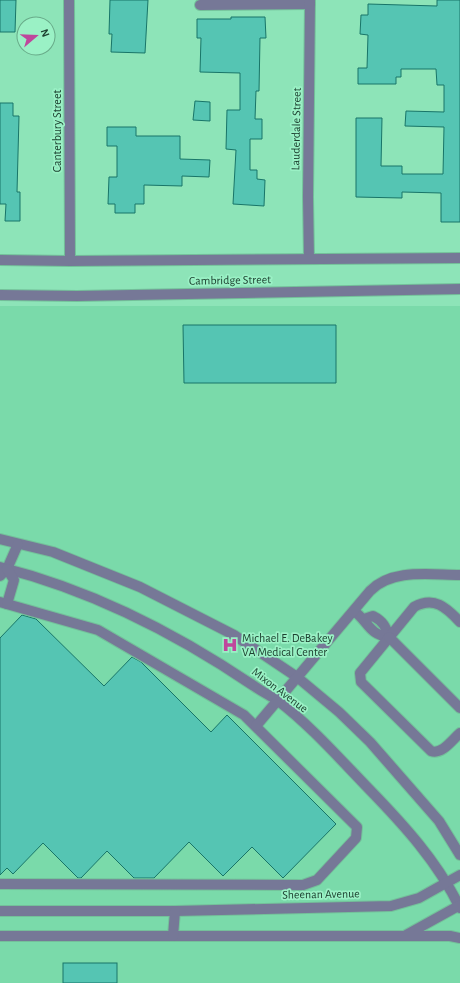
<svg xmlns="http://www.w3.org/2000/svg" width="460" height="983" viewBox="0 0 460 983" font-family="'Alegreya Sans',sans-serif">
<style>
.built{fill:#7adaaa}
.building{fill:#55c5b3;stroke:#187568}
.lines{fill:none;stroke-linecap:round;stroke-linejoin:round}
.minor-casing{stroke:#74c09a;stroke-width:12}
.minor{stroke:#767897;stroke-width:10}
.labels{text-anchor:middle;stroke-width:3.5;stroke-linejoin:round;paint-order:stroke}
.street-label{font-size:12px;fill:#1d4130;stroke:#9af1c5}
.poi-label{font-size:12px;fill:#1d4130;stroke:#9af1c5;text-anchor:start}
</style>
<rect width="100%" height="100%" fill="#8de4b8"/>
<rect class="built" x="0" y="306" width="460" height="677"/>
<g class="building">
<path d="M0,0H16L15,32H0Z"/>
<path d="M110,0H148L145,53L111,52L112,34H109Z"/>
<path d="M437,0H460V222H441V193L402,192V198L356,197V118H382L381,166H402V174H443L444,127L405,126L406,111L444,112V85H437L436,69H401V77H396V84H358V68H367L368,35L360,34L361,15H368V4L437,6Z"/>
<path d="M231,17H265L266,38H260L259,91H256L255,119H262V139H250V170H257V179L265,180L264,206L233,204L236,150L226,149L227,110H240V73L200,72L201,38H197V19H231Z"/>
<path d="M195,101L210,102V121L193,120Z"/>
<path d="M0,103H13V116H19L17,192H20V221H5L6,204H0Z"/>
<path d="M107,127H136V136H180V159L210,160L209,177L182,176V186L144,185V204H135V213H115V204H108L109,177H117V146H107Z"/>
<path d="M183,325H336V383H184Z"/>
<path d="M22,615L36,619L104,686L132,657L141,662L211,732L227,715L336,824L283,878L252,847L223,876L189,842L154,878H134L107,851L81,878H78L43,843L13,874L7,868L0,875V638Z"/>
<rect x="63" y="963" width="54" height="20"/>
</g>
<g class="lines">
<defs>
<g id="minor">
<path d="M69,0L70,261"/>
<path d="M200,5L310,4"/>
<path d="M309,259L308,197L310,0"/>
<path d="M0,260L70,261L460,258"/>
<path d="M0,295L77,296L460,289"/>
<path d="M0,539L53,552L140,587L234,635L297,677L339,712L370,742L439,821L460,855"/>
<path d="M0,567C92,590 176,633 254,686C261,691 269,695 277,700C310,725 339,758 368,788C403,824 438,862 460,908"/>
<path d="M0,576L7,569L18,544"/>
<path d="M0,602L98,630L244,715L357,827L356,838L317,880L303,885L0,884"/>
<path d="M7,604L14,580L7,569"/>
<path d="M354,611C368,621 369,635 389,637C386,627 383,621 373,616L364,619"/>
<path d="M460,622C446,607 434,596 414,607L360,673L361,682L431,751C442,755 452,740 460,733"/>
<path d="M389,637L460,708"/>
<path d="M256,726L370,591C392,568 431,575 460,575"/>
<path d="M0,911H175L391,906L419,898L460,875"/>
<path d="M406,935L460,905"/>
<path d="M0,936H450L460,938"/>
<path d="M173,936L175,911"/>
</g>
</defs>
<use href="#minor" class="minor-casing"/>
<use href="#minor" class="minor"/>
</g>
<defs>
<symbol id="hospital-bare" viewBox="-9 -9 18 18"><path d="M-5-5h3v3.5h4V-5h3V5h-3V1.5h-4V5h-3Z" fill="#bf479c" stroke="#9af1c5" stroke-width="2.5" paint-order="stroke"/></symbol>
</defs>
<g fill-rule="evenodd">
<use href="#hospital-bare" x="219" y="634" width="22" height="22"/>
</g>
<g class="labels">
<g class="street-label">
<text transform="translate(296 129) rotate(-89)" y="4">Lauderdale Street</text>
<text transform="translate(57 131) rotate(-90)" y="4">Canterbury Street</text>
<text transform="translate(230 280) rotate(-1)" y="4">Cambridge Street</text>
<text transform="translate(280 690) rotate(37)" y="4">Mixon Avenue</text>
<text transform="translate(321 894) rotate(-1)" y="4">Sheenan Avenue</text>
</g>
<g class="poi-label">
<text x="242" y="642">Michael E. DeBakey<tspan x="242" dy="14">VA Medical Center</tspan></text>
</g>
</g>
<g transform="translate(36 36) rotate(71)"><circle r="19" fill="#9af1c5" stroke="#68ab89"/>
<path d="M0-3L7 15L0 10L-7 15Z" fill="#bf479c"/>
<text y="-6" font-size="11" font-weight="bold" text-anchor="middle" fill="#1d4130">N</text>
</g>
</svg>
